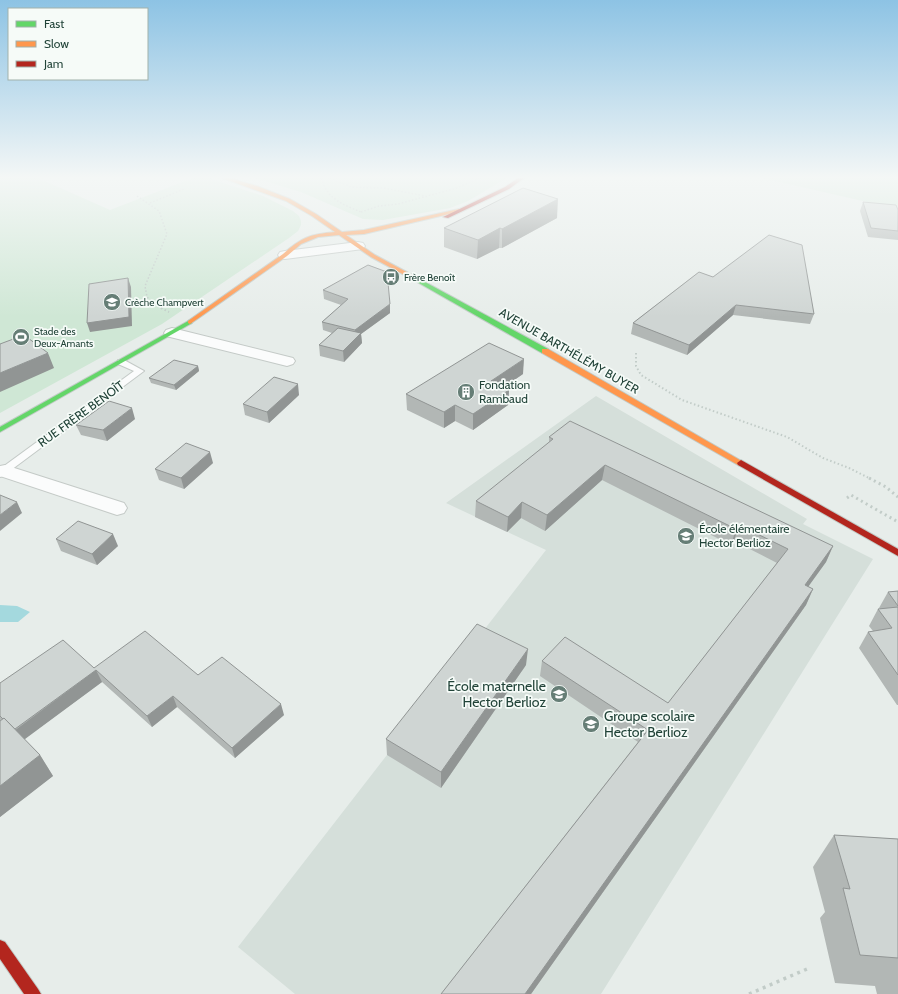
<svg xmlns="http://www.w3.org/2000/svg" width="898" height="994" viewBox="0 0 898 994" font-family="Cabin,sans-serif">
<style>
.built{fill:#d5dfda}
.green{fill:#cfe7d5}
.water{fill:#a4d9de}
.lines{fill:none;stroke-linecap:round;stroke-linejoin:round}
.lane-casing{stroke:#c4cac7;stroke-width:2}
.street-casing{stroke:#c4cac7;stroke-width:2}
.fast-casing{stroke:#c2cbc7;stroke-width:2}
.slow-casing{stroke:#c2cbc7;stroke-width:2}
.jam-casing{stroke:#c2cbc7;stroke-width:2}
.path-far3{stroke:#c2ccc8;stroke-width:1.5;stroke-dasharray:1.5 2;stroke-linecap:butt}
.path-far2{stroke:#c2ccc8;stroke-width:2;stroke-dasharray:1.5 2.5;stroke-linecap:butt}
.path-far1{stroke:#c2ccc8;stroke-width:3;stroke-dasharray:2 3.5;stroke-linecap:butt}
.path{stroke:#c2ccc8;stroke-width:3.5;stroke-dasharray:3 4.5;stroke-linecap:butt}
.lane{fill:#fbfcfc;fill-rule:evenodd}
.street{fill:#fbfcfc;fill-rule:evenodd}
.fast{fill:#63d668;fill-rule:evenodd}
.slow{fill:#ff974d;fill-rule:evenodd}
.jam{fill:#b3261e;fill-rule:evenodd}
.wall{fill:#b2b7b5}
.shaded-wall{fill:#919594}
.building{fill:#cfd5d3;stroke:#919594}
.labels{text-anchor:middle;stroke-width:3.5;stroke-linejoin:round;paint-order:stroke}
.far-poi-label{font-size:10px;fill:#214338;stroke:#f6fbf8;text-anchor:start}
.street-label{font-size:12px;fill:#214338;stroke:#f6fbf8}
.poi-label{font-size:12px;fill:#214338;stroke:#f6fbf8;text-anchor:start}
.near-poi-label{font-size:14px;fill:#214338;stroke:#f6fbf8;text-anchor:end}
</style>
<rect width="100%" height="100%" fill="#e7edea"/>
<path class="built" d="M596,396L807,519L803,524L873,559L601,994H295L238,947L546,550L446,503Z"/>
<g class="green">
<path d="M0,178H38L110,210L193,178H208L263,196L293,211L299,216L301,221V225L298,231L289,238L162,324L0,413Z"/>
<path d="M255,178H507L468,201L450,208L383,220L363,219L301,192Z"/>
<path d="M762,178H898V209Z"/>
</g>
<path class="water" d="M0,605L17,606L30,612L18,622H0Z"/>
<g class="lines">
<defs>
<path id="lane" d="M118,360H124L144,371L3,476L0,477V469L134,371L118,364Z"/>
<g id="street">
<path d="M358,242L363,243L365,246L363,249L285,259L280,258L278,255L280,252L285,251Z"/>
<path d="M172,328L293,358L295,361L293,364L287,366L166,336L164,333L166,330Z"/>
<path d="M5,465L124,503L127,508L124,513L117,515L0,476V466Z"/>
</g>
<g id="fast">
<path d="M412,275L548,349L549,351L548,353H542L410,278L409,277Z"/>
<path d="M190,320L192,321V323L0,432V427Z"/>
</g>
<g id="slow">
<path d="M222,178H230L257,186L290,199L316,214L342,232L364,230L459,209L462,211L364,234L346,235L375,255L414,276V278H410L371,257L339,235L318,237L301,244L287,256L190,324L188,323V321L283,254C301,238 310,234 335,232L312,216L286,201Z"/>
<path d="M542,349H548L745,463L741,466L738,465L542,353Z"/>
</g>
<g id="jam">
<path d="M518,178H524L509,189L448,218L443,217L505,187Z"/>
<path d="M741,460L898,549V556L738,465L737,463Z"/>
<path d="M0,940L5,942L38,989L41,994H24L0,959Z"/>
</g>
</defs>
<use href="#lane" class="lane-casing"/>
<use href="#street" class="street-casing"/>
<use href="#fast" class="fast-casing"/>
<use href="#slow" class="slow-casing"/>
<use href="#jam" class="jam-casing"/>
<g class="path-far3">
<path d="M322,178C325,198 344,205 361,212"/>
<path d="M330,178L351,187L383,188L425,196"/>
<path d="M137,196L159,211L167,234L145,286L147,297L154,304L163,309"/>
<path d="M150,203L184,189"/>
<path d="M361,212L379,206L398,204L457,188L479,178"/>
</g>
<g class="path-far2">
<path d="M161,308L169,312"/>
<path d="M636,353V366L641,375L682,400L787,437L823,458L849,468L871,479"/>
</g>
<g class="path-far1">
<path d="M869,478L886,487L898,497"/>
<path d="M847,498L851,495L898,522"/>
</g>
<path class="path" d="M749,994L807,969"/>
<use href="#lane" class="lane"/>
<use href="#street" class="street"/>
<use href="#fast" class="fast"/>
<use href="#slow" class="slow"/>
<use href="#jam" class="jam"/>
</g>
<g class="wall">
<path d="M863,202L898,210V240L868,237L860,211Z"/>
<path d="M557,218L502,248H499L477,259L444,247V228Z"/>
<path d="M699,272L814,314L810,324L733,315L687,355L631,334L633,323Z"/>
<path d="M323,290L390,313L361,334L362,343L344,362L320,356L319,345L332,333L323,330L322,322L341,305L324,299Z"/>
<path d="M198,366L199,371L176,390L151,383L149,378Z"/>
<path d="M523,374L504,387L509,390L508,405L473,430L455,421L444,428L407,410L406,394Z"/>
<path d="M299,395L269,423L245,415L243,404Z"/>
<path d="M135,419L107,441L81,435L76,425Z"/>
<path d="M549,437L833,546L826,562L808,586L813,589L806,605L531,994H441L638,742L540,676L542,661L668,703L777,563L734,541L731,545L602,480L545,531L521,518L507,532L475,517L476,501L549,443Z"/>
<path d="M213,463L184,489L159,480L155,469Z"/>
<path d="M56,539L118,546L97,565L61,551Z"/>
<path d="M898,591V705H897L859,648L868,632L873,631L869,626L878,609H880L879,608L888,592Z"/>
<path d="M526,665L441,788L387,755L386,739Z"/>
<path d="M94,668L198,675L284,715L235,758L177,707L152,727L102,682L24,739L40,755L53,776L0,817V721H1L0,720V683Z"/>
<path d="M834,835L898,839V994H877L875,986L835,983L820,918L825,912L813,867Z"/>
</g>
<g class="shaded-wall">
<path d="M558,199L557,218L502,248V229Z"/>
<path d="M500,228L499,248L477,259L478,240Z"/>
<path d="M128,278L131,287L132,326L90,332L87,323Z"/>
<path d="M390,304V313L361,334L362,343L344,362L343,351L356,338L355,330Z"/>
<path d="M736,305L733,315L687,355L689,345Z"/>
<path d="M48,353L54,368L0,392V373Z"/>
<path d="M524,359L523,374L491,396V381Z"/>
<path d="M198,366L199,371L176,390L174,385Z"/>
<path d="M298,384L299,395L269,423L267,412Z"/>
<path d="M509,390L508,405L473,430V414Z"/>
<path d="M455,405V421L444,428V412Z"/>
<path d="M132,408L135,419L107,441L103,430Z"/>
<path d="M210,452L213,463L184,489L181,478Z"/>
<path d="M605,465L602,480L545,531L547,515Z"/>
<path d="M17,502L22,513L0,531V515Z"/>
<path d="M522,502L521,518L507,532L508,517Z"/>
<path d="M739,525L734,541L731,545L736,529Z"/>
<path d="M113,534L118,546L97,565L92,554Z"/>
<path d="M833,546L826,562L798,601L805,585Z"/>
<path d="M813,589L806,605L531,994H525Z"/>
<path d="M528,649L526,665L441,788V772Z"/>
<path d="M96,670L102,682L21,742L14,731Z"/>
<path d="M173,696L177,707L152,727L147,716Z"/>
<path d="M281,704L284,715L235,758L232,748Z"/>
<path d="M40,755L53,776L0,817V786Z"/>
</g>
<g class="building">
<path d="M523,188L558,199L502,229L500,228L478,240L444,228Z"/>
<path d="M863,202L896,205L898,210V231L871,228Z"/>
<path d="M769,235L802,245L814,314L736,305L689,345L633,323L699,272L713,277Z"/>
<path d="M368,265L387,272L390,304L355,330L322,322L348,299L323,290Z"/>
<path d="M128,278L129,317L87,323L89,284Z"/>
<path d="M338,328L361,333L343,351L319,345Z"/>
<path d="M24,335L48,353L0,373V344Z"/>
<path d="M489,343L524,359L491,381L509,390L473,414L455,405L444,412L406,394Z"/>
<path d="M174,360L198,366L174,385L149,378Z"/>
<path d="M274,377L298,384L267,412L243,404Z"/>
<path d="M109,401L132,408L103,430L76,425Z"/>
<path d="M570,421L833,546L805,585L813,589L525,994H441L648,730L542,661L565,637L668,703L788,549L739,525L736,529L605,465L547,515L522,502L508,517L476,501L553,439L549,437Z"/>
<path d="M186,443L210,452L181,478L155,469Z"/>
<path d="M0,495L17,502L0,515Z"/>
<path d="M78,521L113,534L92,554L56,539Z"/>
<path d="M898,591V606L888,592Z"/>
<path d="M898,607V675L868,632L892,628L878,609Z"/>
<path d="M477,624L528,649L441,772L386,739Z"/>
<path d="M145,631L198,675L222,657L281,704L232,748L173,696L147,716L96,670L15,729L4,718L3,719L0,716V683L63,640L94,668Z"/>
<path d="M4,718L40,755L0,786V721Z"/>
<path d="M834,835L898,839V958L860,955L843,888L850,889Z"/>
</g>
<linearGradient id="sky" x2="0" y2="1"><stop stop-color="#8dc3e4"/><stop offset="0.56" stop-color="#f4f7f6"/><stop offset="1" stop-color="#f4f7f6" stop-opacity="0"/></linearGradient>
<rect width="898" height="317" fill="url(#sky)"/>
<defs>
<symbol id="bus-disc" viewBox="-11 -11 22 22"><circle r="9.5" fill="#667e76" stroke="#f6fbf8"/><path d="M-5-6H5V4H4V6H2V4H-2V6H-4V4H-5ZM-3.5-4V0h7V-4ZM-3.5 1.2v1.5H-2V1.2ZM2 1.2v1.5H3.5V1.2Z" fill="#fff"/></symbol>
<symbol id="school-disc" viewBox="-11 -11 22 22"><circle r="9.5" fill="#667e76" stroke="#f6fbf8"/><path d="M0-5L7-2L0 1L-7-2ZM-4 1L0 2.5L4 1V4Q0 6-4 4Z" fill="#fff"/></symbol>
<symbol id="stadium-disc" viewBox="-11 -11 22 22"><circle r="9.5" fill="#667e76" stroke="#f6fbf8"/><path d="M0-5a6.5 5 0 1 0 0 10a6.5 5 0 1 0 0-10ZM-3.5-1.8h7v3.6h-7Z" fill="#fff"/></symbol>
<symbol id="building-disc" viewBox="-11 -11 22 22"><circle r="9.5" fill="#667e76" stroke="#f6fbf8"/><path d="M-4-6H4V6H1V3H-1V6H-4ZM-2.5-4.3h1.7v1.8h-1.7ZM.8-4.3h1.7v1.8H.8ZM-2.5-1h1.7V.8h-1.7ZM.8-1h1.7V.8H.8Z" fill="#fff"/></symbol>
</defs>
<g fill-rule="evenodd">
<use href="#bus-disc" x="381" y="267" width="20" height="20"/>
<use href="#school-disc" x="102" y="292" width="20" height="20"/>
<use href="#stadium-disc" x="11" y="327" width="20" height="20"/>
<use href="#building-disc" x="456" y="382" width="20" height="20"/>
<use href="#school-disc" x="676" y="526" width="20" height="20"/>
<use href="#school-disc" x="549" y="684" width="20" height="20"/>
<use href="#school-disc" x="581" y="714" width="20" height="20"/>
</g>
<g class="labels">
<g class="far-poi-label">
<text x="404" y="281">Frère Benoît</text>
<text x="125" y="306">Crèche Champvert</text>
<text x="34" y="335">Stade des<tspan x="34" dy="12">Deux-Amants</tspan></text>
</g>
<g class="street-label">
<text transform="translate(569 351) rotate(30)" y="4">AVENUE BARTHÉLÉMY BUYER</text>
<text transform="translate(81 414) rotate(-36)" y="4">RUE FRÈRE BENOÎT</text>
</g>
<g class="poi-label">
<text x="479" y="389">Fondation<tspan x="479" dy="14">Rambaud</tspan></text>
<text x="699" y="533">École élémentaire<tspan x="699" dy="14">Hector Berlioz</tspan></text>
</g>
<g class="near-poi-label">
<text x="546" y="691">École maternelle<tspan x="546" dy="16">Hector Berlioz</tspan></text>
<text x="604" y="721" text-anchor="start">Groupe scolaire<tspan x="604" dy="16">Hector Berlioz</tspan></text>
</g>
</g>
<rect x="8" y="8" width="140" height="72" fill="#f6fbf8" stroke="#a1b1ab"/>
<rect x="16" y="21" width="20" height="6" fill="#63d668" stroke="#a1b1ab"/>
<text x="44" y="28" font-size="12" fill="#214338">Fast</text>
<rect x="16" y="41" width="20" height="6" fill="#ff974d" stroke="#a1b1ab"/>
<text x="44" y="48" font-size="12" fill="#214338">Slow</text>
<rect x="16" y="61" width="20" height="6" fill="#b3261e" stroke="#a1b1ab"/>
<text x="44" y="68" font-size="12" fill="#214338">Jam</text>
</svg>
